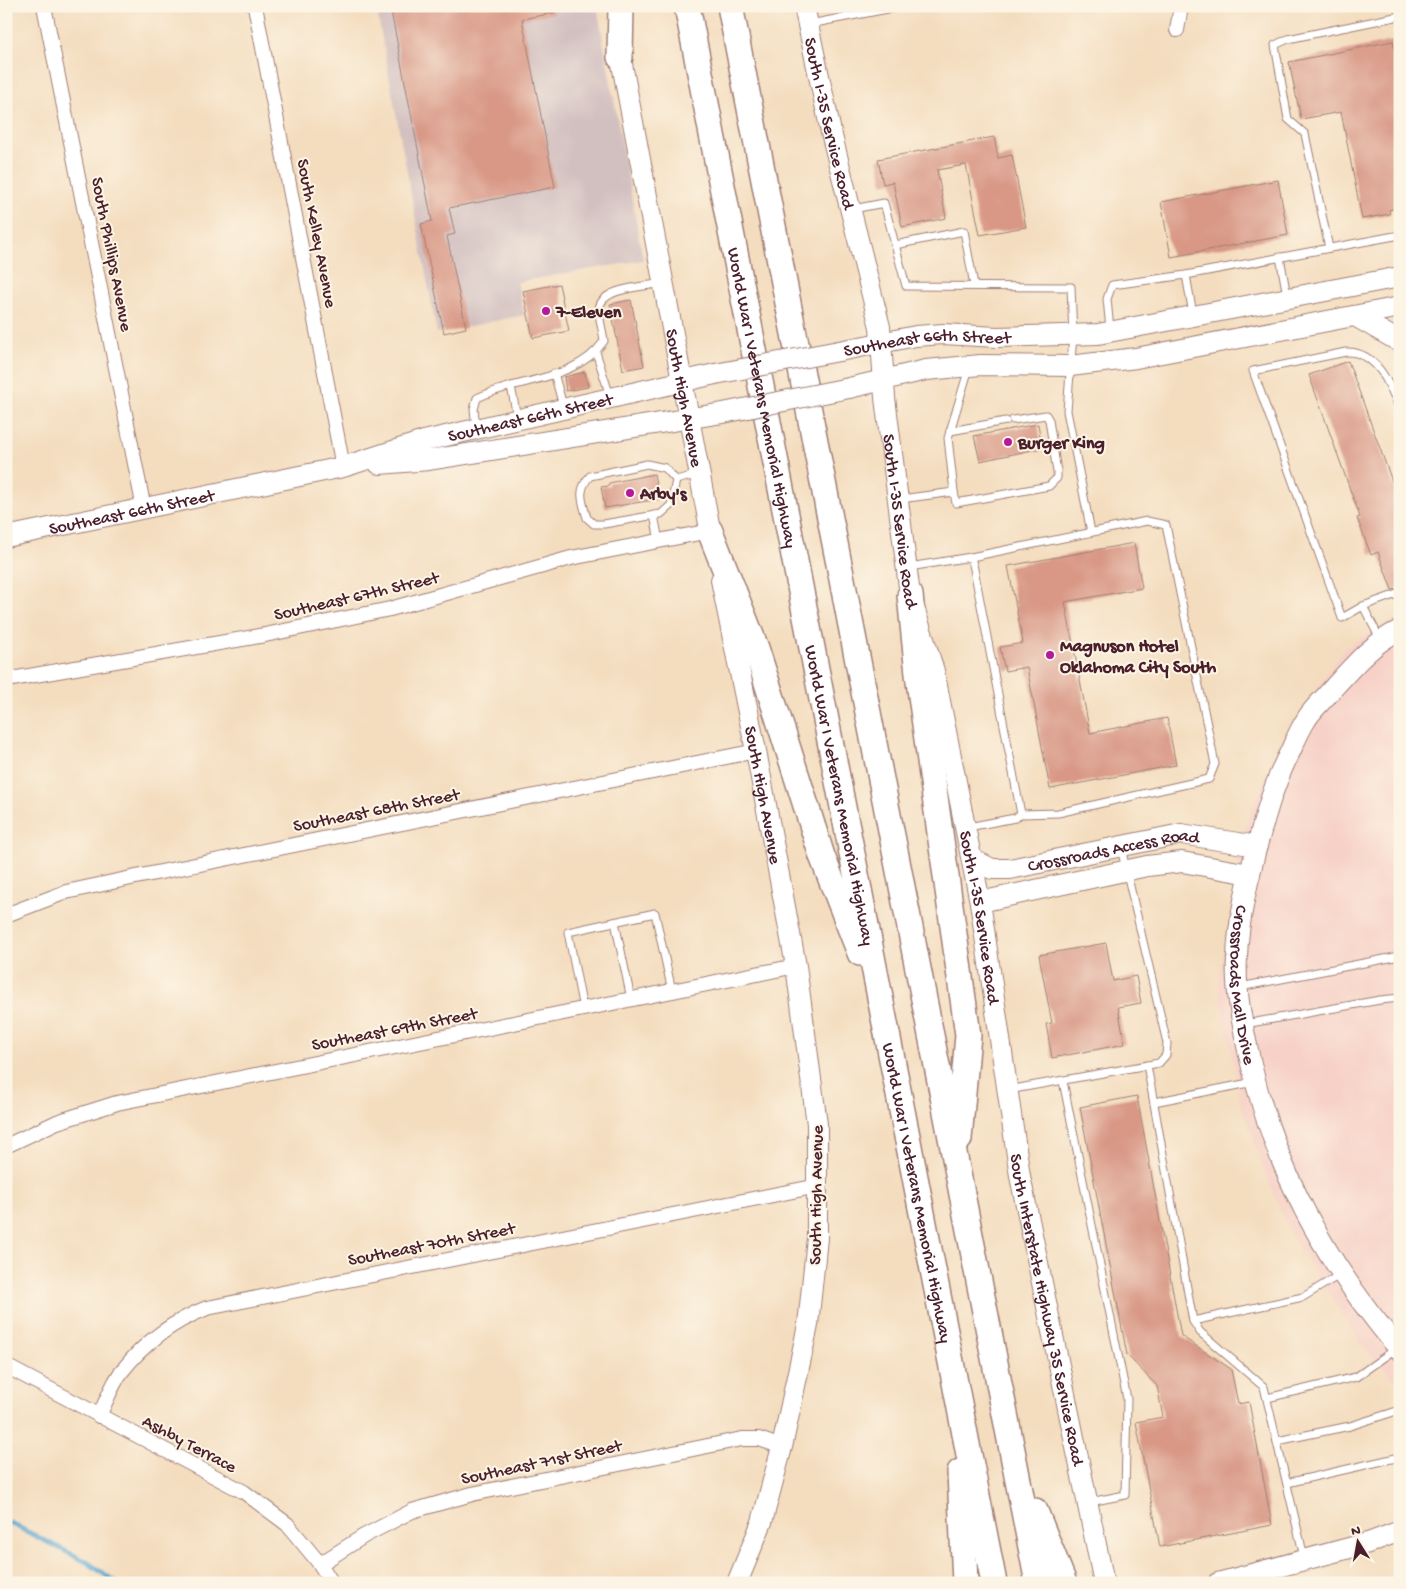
<svg xmlns="http://www.w3.org/2000/svg" width="1406" height="1589" viewBox="0 0 1406 1589" font-family="'Gochi Hand',sans-serif">
<style>
.built{fill:#f7d1c7}
.industrial{fill:#d2bfc0}
.lines{fill:none;stroke-linecap:round;stroke-linejoin:round}
.stream{stroke:#57a6d0;stroke-width:5}
.building{fill:#d99886}
.lane-casing{stroke:#9f7e75;stroke-width:9}
.street-casing{stroke:#9f7e75;stroke-width:16}
.secondary-casing{stroke:#9f7e75;stroke-width:22}
.highway-casing{stroke:#9f7e75;stroke-width:28}
.lane{stroke:#fff;stroke-width:7}
.street{stroke:#fff;stroke-width:14}
.secondary{stroke:#fff;stroke-width:20}
.highway{stroke:#fff;stroke-width:25}
.secondary-bridge-casing{stroke:#9f7e75;stroke-width:22;stroke-linecap:butt}
.secondary-bridge{stroke:#fff;stroke-width:20}
.poi-dot{fill:#b5179e;stroke:#fcf5e5;stroke-width:2}
.labels{text-anchor:middle;stroke-width:4;stroke-linejoin:round;paint-order:stroke}
.street-label{font-size:18px;fill:#4a1f2b;stroke:#fcf5e5}
.poi-label{font-size:18px;font-weight:bold;fill:#4a1f2b;stroke:#fcf5e5;text-anchor:start}
</style>
<rect width="100%" height="100%" fill="#fcf5e5"/>
<filter id="ink" filterUnits="userSpaceOnUse"><feTurbulence type="fractalNoise" baseFrequency=".02" numOctaves="2"/><feDisplacementMap in="SourceGraphic" scale="10" xChannelSelector="R" yChannelSelector="G"/><feConvolveMatrix kernelMatrix="1 2 1 2 8 2 1 2 1" color-interpolation-filters="sRGB"/></filter>
<filter id="wash" filterUnits="userSpaceOnUse"><feTurbulence type="fractalNoise" baseFrequency=".0096" numOctaves="4" result="noise"/><feDisplacementMap in="SourceGraphic" scale="20" xChannelSelector="R" yChannelSelector="G"/><feGaussianBlur stdDeviation="1.12" result="paint"/><feColorMatrix in="noise" values="0 0 0 0 0 0 0 0 0 0 0 0 0 0 0 0 0 1.4 0 .05"/><feComposite in="paint" operator="in"/></filter>
<g filter="url(#wash)">
<rect width="100%" height="100%" fill="#f4ddbf"/>
<path class="built" d="M1400,616V1386L1363,1346L1290,1234L1264,1170L1241,1104L1218,983L1244,829L1282,740L1343,649Z"/>
<path class="industrial" d="M376,6H597L643,260L517,282L524,315L437,333Z"/>
<g class="lines">
<path class="stream" d="M6,1521L87,1562L117,1583"/>
</g>
<g id="blocks">
<g class="building">
<path d="M417,6H553L554,13L522,19L555,187L449,208L455,234L447,236L466,328L444,333L421,224L432,221L391,11Z"/>
<path d="M1393,41L1400,76V207L1389,210L1390,214L1362,219L1341,112L1301,119L1289,62Z"/>
<path d="M994,137L998,158L1012,155L1026,227L980,235L966,165L937,170L946,218L902,227L893,182L883,184L878,159Z"/>
<path d="M1278,180L1288,235L1171,257L1161,202Z"/>
<path d="M559,284L569,331L533,338L523,291Z"/>
<path d="M631,300L644,366L623,370L610,304Z"/>
<path d="M1348,361L1400,503V588L1392,590L1378,552L1371,555L1357,518L1360,517L1309,375Z"/>
<path d="M585,372L588,387L566,391L564,377Z"/>
<path d="M1038,424L1042,448L980,461L974,436Z"/>
<path d="M654,474L659,499L605,508L601,487L609,486V483Z"/>
<path d="M1134,543L1142,588L1065,602L1090,733L1167,718L1176,765L1050,789L1027,667L1005,671L1000,647L1023,643L1008,566Z"/>
<path d="M1106,943L1113,981L1136,976L1141,1003L1118,1007L1125,1044L1052,1058L1046,1024L1052,1023L1039,955Z"/>
<path d="M1137,1096L1181,1336L1231,1369L1238,1404L1249,1402L1272,1525L1160,1547L1136,1422L1163,1417L1157,1386L1127,1355L1080,1107Z"/>
</g>
</g>
</g>
<g filter="url(#ink)">
<use href="#blocks" fill-opacity="0" stroke="#9f7e75" stroke-width="1"/>
<g class="lines">
<defs>
<g id="lane">
<path d="M810,24L903,6"/>
<path d="M853,209L884,203L906,286L1071,287L1073,336L1067,411L1091,532"/>
<path d="M895,245L964,231L974,285"/>
<path d="M1329,248L1305,134L1288,119L1275,45L1288,39L1400,16"/>
<path d="M1280,257L1287,296"/>
<path d="M1186,275L1193,314"/>
<path d="M1110,329L1107,299L1112,285L1186,275L1400,235"/>
<path d="M596,352L610,396"/>
<path d="M554,373L563,406"/>
<path d="M511,386L517,417"/>
<path d="M1400,410C1390,385 1377,351 1346,352L1253,371L1342,618L1363,606L1400,593"/>
<path d="M476,428L474,409L477,398C518,378 577,381 604,341C603,331 599,320 599,310C600,287 645,287 663,283"/>
<path d="M950,431L1006,421"/>
<path d="M647,464L665,468L676,480L671,505L661,514L604,524H594L587,518C582,501 577,490 590,476Z"/>
<path d="M676,480L699,474"/>
<path d="M954,492L956,503L1049,486L1057,478V472L1049,420L1046,415L1013,420"/>
<path d="M900,499L954,492L948,438L969,368"/>
<path d="M654,515L659,541"/>
<path d="M971,557L1147,521L1166,525L1215,764L1209,779L1058,813L1021,814"/>
<path d="M909,567L971,557L974,569L1021,814L1015,818L968,827"/>
<path d="M1363,606L1380,639"/>
<path d="M615,922L631,999"/>
<path d="M1240,987L1400,956"/>
<path d="M583,1009L568,932L655,913L672,991"/>
<path d="M1245,1024L1380,1000L1400,998"/>
<path d="M1147,1065L1193,1321L1200,1332L1264,1387L1304,1557"/>
<path d="M1063,1081L1127,1399L1125,1495L1090,1502"/>
<path d="M1008,1090L1159,1063L1166,1055L1167,1043L1121,848"/>
<path d="M1154,1102L1254,1082"/>
<path d="M1193,1321L1303,1297L1341,1274"/>
<path d="M1267,1398L1356,1377L1397,1348"/>
<path d="M1277,1441L1350,1426L1400,1410"/>
<path d="M1287,1483L1400,1457"/>
</g>
<g id="street">
<path d="M44,6L144,509"/>
<path d="M255,6L343,467"/>
<path d="M1177,30L1181,6"/>
<path d="M6,680L265,635L390,609L571,558L710,531"/>
<path d="M6,915L66,892L136,877L756,751"/>
<path d="M6,1146L57,1122L117,1103L796,966"/>
<path d="M6,1366L244,1492L287,1524L320,1564L332,1583"/>
<path d="M99,1416C106,1402 112,1384 122,1371C144,1343 174,1321 207,1308L818,1186"/>
<path d="M320,1564L364,1536L412,1511L472,1494L742,1439H759L782,1447"/>
</g>
<g id="secondary">
<path id="s1" d="M804,6L831,132L880,327L885,398L910,595L934,671L980,902L1020,1176L1104,1583"/>
<path id="s2" d="M618,43L713,545"/>
<path d="M1355,316L1400,342"/>
<path id="s3" d="M839,351L916,336L943,334L997,337L1098,334L1400,277"/>
<path d="M849,388L926,370L981,365L1070,366L1136,358L1400,307"/>
<path d="M379,464L429,460L723,413"/>
<path id="s4" d="M6,537L343,467L424,441L715,374"/>
<path id="s5" d="M721,580L756,751L796,966L817,1124V1238L808,1325L782,1447L762,1522L737,1583"/>
<path id="s6" d="M1400,630C1370,644 1349,671 1327,695C1320,703 1311,711 1306,720C1298,732 1293,747 1286,760C1272,790 1265,817 1256,849C1247,885 1238,921 1237,958C1235,990 1242,1023 1249,1055C1274,1169 1324,1261 1400,1350"/>
<path id="s7" d="M972,859L992,869H1010L1181,834L1257,846"/>
<path d="M980,902L1147,866L1182,862L1250,874"/>
<path d="M1218,1583L1368,1543L1400,1531"/>
</g>
<g id="highway">
<path id="s8" d="M687,6L994,1583"/>
<path d="M730,6L1038,1583"/>
<path d="M620,57L621,6"/>
<path d="M710,531L756,648L822,856L860,953"/>
<path d="M910,595L918,674L968,1035L959,1139"/>
<path d="M960,1472L965,1583"/>
<path d="M1035,1511L1064,1583"/>
</g>
</defs>
<use href="#lane" class="lane-casing"/>
<use href="#street" class="street-casing"/>
<use href="#secondary" class="secondary-casing"/>
<use href="#highway" class="highway-casing"/>
<use href="#lane" class="lane"/>
<use href="#street" class="street"/>
<use href="#secondary" class="secondary"/>
<use href="#highway" class="highway"/>
<defs>
<g id="secondary-bridge">
<path d="M715,374L839,351"/>
<path d="M723,413L849,388"/>
</g>
</defs>
<use href="#secondary-bridge" class="secondary-bridge-casing"/>
<use href="#secondary-bridge" class="secondary-bridge"/>
</g>
</g>
<g class="poi-dot">
<circle cx="546" cy="311" r="5"/>
<circle cx="1008" cy="442" r="5"/>
<circle cx="630" cy="493" r="5"/>
<circle cx="1050" cy="655" r="5"/>
</g>
<g class="labels">
<g class="street-label">
<text dy="6" stroke="none"><textPath href="#s1" startOffset="120">South I-35 Service Road</textPath></text>
<text transform="translate(318 233) rotate(79)" y="6">South Kelley Avenue</text>
<text transform="translate(113 254) rotate(79)" y="6">South Phillips Avenue</text>
<text dy="6" stroke="none"><textPath href="#s3" startOffset="89">Southeast 66th Street</textPath></text>
<text dy="6" stroke="none"><textPath href="#s8" startOffset="399">World War I Veterans Memorial Highway</textPath></text>
<text dy="6" stroke="none"><textPath href="#s2" startOffset="361">South High Avenue</textPath></text>
<text dy="6" stroke="none"><textPath href="#s4" startOffset="538">Southeast 66th Street</textPath></text>
<text dy="6" stroke="none"><textPath href="#s4" startOffset="128">Southeast 66th Street</textPath></text>
<text dy="6" stroke="none"><textPath href="#s1" startOffset="525">South I-35 Service Road</textPath></text>
<text transform="translate(356 595) rotate(-13)" y="6">Southeast 67th Street</text>
<text dy="6" stroke="none"><textPath href="#s8" startOffset="804">World War I Veterans Memorial Highway</textPath></text>
<text dy="6" stroke="none"><textPath href="#s5" startOffset="219">South High Avenue</textPath></text>
<text transform="translate(376 809) rotate(-11)" y="6">Southeast 68th Street</text>
<text dy="6" stroke="none"><textPath href="#s7" startOffset="146">Crossroads Access Road</textPath></text>
<text dy="6" stroke="none"><textPath href="#s1" startOffset="930">South I-35 Service Road</textPath></text>
<text dy="6" stroke="none"><textPath href="#s6" startOffset="408">Crossroads Mall Drive</textPath></text>
<text transform="translate(394 1028) rotate(-11)" y="6">Southeast 69th Street</text>
<text dy="6" stroke="none"><textPath href="#s8" startOffset="1209">World War I Veterans Memorial Highway</textPath></text>
<text transform="translate(815 1195) rotate(-89)" y="6">South High Avenue</text>
<text transform="translate(431 1243) rotate(-11)" y="6">Southeast 70th Street</text>
<text dy="6" stroke="none"><textPath href="#s1" startOffset="1328">South Interstate Highway 35 Service Road</textPath></text>
<text transform="translate(190 1443) rotate(28)" y="6">Ashby Terrace</text>
<text transform="translate(541 1461) rotate(-12)" y="6">Southeast 71st Street</text>
</g>
<g class="poi-label">
<text x="556" y="317">7-Eleven</text>
<text x="1018" y="448">Burger King</text>
<text x="640" y="499">Arby's</text>
<text x="1060" y="651">Magnuson Hotel<tspan x="1060" dy="21">Oklahoma City South</tspan></text>
</g>
</g>
<rect width="1406" height="1589" fill="none" stroke="#fcf5e5" stroke-width="25"/>
<g transform="translate(1358 1542) rotate(349)" stroke="#fcf5e5" stroke-width="4" paint-order="stroke">
<path d="M0-4L9 19L0 12L-9 19Z" fill="#4a1f2b"/>
<text y="-8" font-size="14" font-weight="bold" text-anchor="middle" fill="#4a1f2b">N</text>
</g>
</svg>
